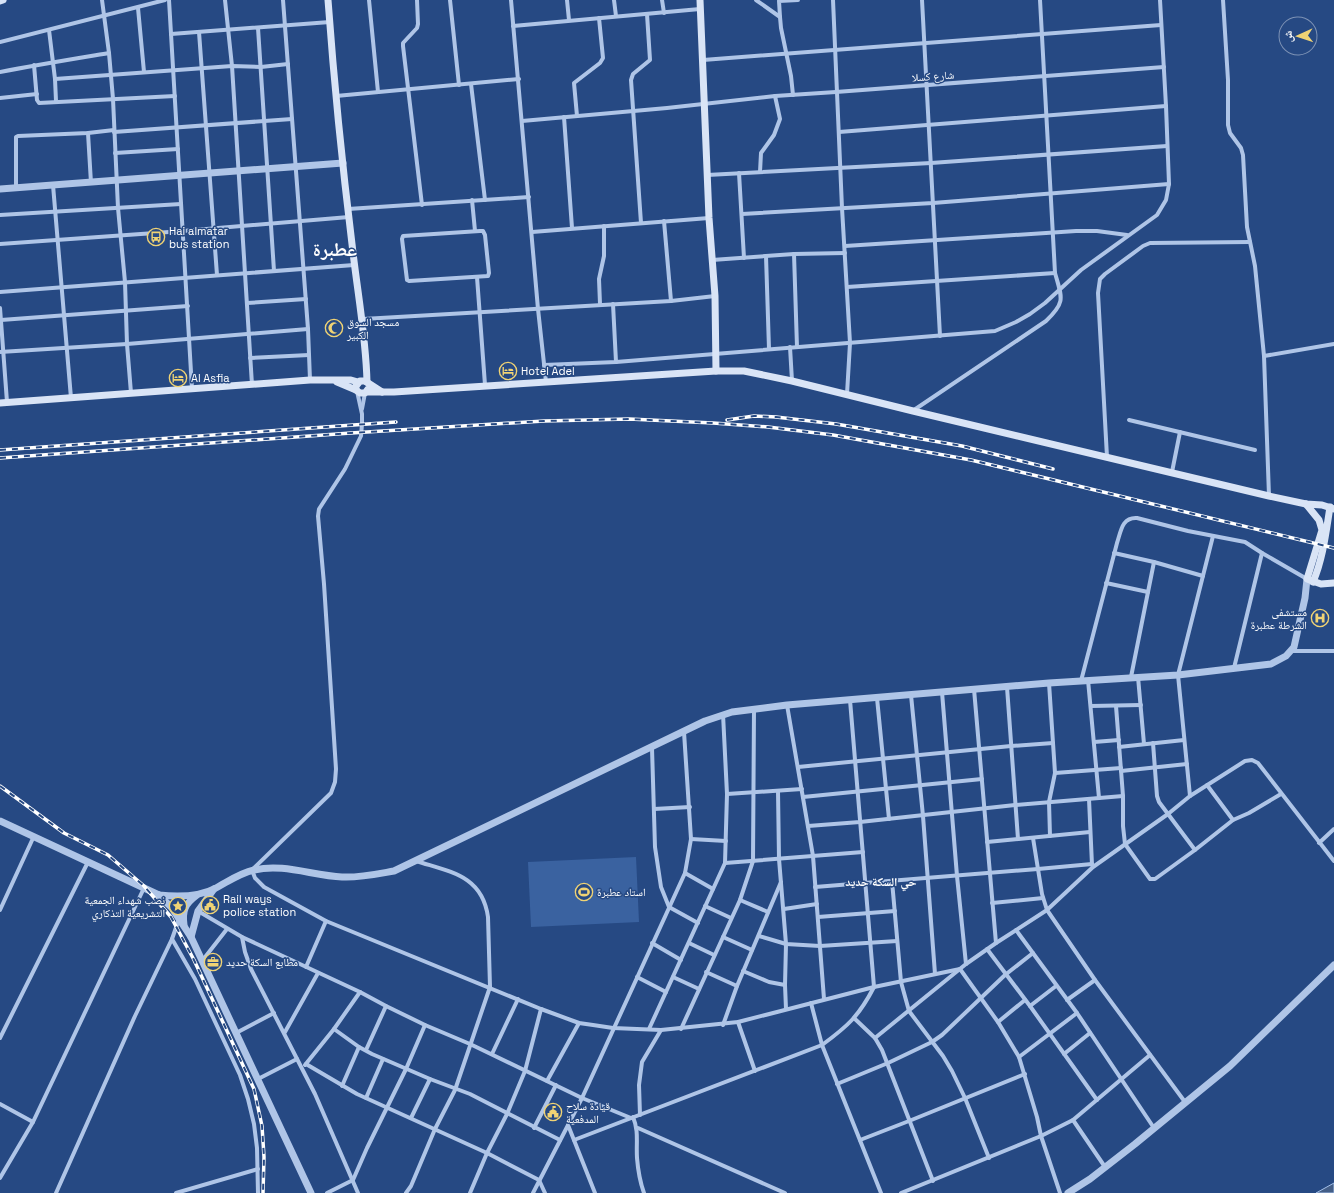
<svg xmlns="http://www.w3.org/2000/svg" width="1334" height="1193" viewBox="0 0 1334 1193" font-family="'Space Grotesk','Noto Naskh Arabic',sans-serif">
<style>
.green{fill:#3a62a0}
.water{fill:#445e87;stroke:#a3bfe8}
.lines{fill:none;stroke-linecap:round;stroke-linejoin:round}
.minor{stroke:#afc5e7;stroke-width:4}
.tertiary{stroke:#afc5e7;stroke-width:7}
.secondary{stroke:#d9e4f6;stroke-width:7}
.rail-casing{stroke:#fff;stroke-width:3.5}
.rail{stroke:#264983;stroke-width:2;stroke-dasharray:6;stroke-linecap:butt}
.labels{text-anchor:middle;stroke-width:3;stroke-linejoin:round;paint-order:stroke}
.street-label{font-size:11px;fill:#fff;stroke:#264983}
.poi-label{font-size:11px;fill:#fff;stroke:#264983;text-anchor:start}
.neighbourhood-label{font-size:12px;font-weight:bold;fill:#fff;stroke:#264983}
.town-label{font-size:19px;font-weight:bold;fill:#fff;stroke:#264983}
</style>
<rect width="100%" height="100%" fill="#264983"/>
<path class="green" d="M636,857L639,922L531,927L528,862Z"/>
<path class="water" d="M1334,1183V1193H1316Z"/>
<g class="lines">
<g class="minor">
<path d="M102,0L109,53L113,99L118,208L125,282L127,344L131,393"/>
<path d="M169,0L192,389"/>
<path d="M225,0L232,66L252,385"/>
<path d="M283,0L308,329L310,380"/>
<path d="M369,0L378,92"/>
<path d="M417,0L418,24L417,28L403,43V46L422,205"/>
<path d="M450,0L459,85"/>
<path d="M511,0L538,309L546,382"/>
<path d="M567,0L569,20"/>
<path d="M614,0L616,16"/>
<path d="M662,0L664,13"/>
<path d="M756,0L780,17L781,28L791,76L793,95"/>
<path d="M833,0L842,208L850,343L847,394"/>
<path d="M922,0L940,336"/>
<path d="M1223,0L1228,80V125L1230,133L1241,148L1243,155L1247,227L1255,266L1264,356L1269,496"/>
<path d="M138,8L144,72"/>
<path d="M780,17L779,1L798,0"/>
<path d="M513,26L700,9"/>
<path d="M258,28L274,271"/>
<path d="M49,30L55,79L56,101"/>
<path d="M199,32L217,275"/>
<path d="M171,34L330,22"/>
<path d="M0,42L165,0"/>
<path d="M703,60L1161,25"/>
<path d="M34,65L37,100L39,103L175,96"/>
<path d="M0,72C36,65 73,59 109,53"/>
<path d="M55,79L232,66L261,67L288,64"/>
<path d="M471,84L485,200"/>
<path d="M336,96L519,79"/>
<path d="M0,98L37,94"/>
<path d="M577,116L574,83L600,63L603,58L599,18"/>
<path d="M564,117L572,228"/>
<path d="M522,121L667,108L775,96L836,92L1164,67"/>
<path d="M114,132L292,119"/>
<path d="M839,132L1166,106"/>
<path d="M88,133L91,183"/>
<path d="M115,153L178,149"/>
<path d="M760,172L761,153L774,135L780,119L775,96"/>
<path d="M739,173L744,258"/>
<path d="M707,175L931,163L1167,146"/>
<path d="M53,185L71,398"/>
<path d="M16,188V137L18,136L88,133L114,130"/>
<path d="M472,200L475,231"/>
<path d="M348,209L529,197"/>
<path d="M742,214L933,203L1169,184"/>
<path d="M0,215L181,204"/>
<path d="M664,221L671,301"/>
<path d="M641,223L631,80L633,74L650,60L647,14"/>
<path d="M480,231H483L485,235L489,273L488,276L409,281L407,280L402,239L403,236Z"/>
<path d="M532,232L709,218"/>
<path d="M0,244L183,231L349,217"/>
<path d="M845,246L1076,231H1097L1127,235"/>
<path d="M794,254L797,347"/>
<path d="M766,256L769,349"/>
<path d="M712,260L794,254L845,253"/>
<path d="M477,277L485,385"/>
<path d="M847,287L1055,273"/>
<path d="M0,292L354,265"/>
<path d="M247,303L306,299"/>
<path d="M600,304L599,279L604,256V226"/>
<path d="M613,304L616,362"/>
<path d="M0,308L7,402"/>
<path d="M363,319L671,301L715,296"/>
<path d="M1,320L188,306"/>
<path d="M790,347L792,381"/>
<path d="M0,352L127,344L308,329"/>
<path d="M1264,356L1334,344"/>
<path d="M250,358L309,355"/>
<path d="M544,365L616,362L995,331L1016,322L1030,314L1045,303L1081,270L1157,215L1166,200L1169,184L1166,106L1160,0"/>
<path d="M357,391L362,414V424L361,436L345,469L319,509L318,516L324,584L336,769L335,782L331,793L252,870L255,878L264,887L326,921L541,1009L579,1023L593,1025L613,1028L661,1030L738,1022L874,987L960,969L998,1022L1019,1057L1037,1117L1041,1136L1073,1120L1150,1055"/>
<path d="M362,409L365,393"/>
<path d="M914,410L1046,321C1066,302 1062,298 1055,273L1040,0"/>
<path d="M1129,420L1255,450"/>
<path d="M1107,457L1098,293L1100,279L1105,274L1143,246L1150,243L1250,242"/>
<path d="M1172,472L1180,432"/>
<path d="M1114,553L1154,562L1203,576"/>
<path d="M1106,583L1148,592"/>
<path d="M1291,651H1334"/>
<path d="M1234,668L1262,553"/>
<path d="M1131,677L1154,562"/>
<path d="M1138,677L1144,744"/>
<path d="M1088,680L1099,798"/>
<path d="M1081,681L1117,543C1121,531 1122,517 1137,518L1188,531L1245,542L1262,553L1307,579"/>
<path d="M1049,683L1055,773L1049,802L1050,836"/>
<path d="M1007,687L1018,839"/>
<path d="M974,689L996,943"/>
<path d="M942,692L957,876L966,964"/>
<path d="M911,695L923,816L935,974"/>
<path d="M877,698L889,819"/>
<path d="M787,705L813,856L824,999"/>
<path d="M1091,706L1141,705"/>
<path d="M1116,706L1123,796V826L1125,844L1150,879H1155L1195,850L1233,820L1249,813L1281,794"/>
<path d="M1094,742L1119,740"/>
<path d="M1153,743L1157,796L1159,802L1195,850"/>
<path d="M1119,747L1184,740"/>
<path d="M652,748L655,847L661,887L669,907L698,923"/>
<path d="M798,767L1011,746L1053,743"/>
<path d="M1121,771L1187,764"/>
<path d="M1055,773L1121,768"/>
<path d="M1207,785L1233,820"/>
<path d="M778,791L779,859L786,944L785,985L786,1009"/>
<path d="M727,794L802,789"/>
<path d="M1190,796L1178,675L1213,536"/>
<path d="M803,797L982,779"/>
<path d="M1089,799L1092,865"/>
<path d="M654,809L690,807"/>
<path d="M808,826L860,822L1015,805L1123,796"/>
<path d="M1033,838L1042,894L1047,910L1095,980L1185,1102"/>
<path d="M691,839L726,841"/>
<path d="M987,842L1090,832"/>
<path d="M1319,843L1334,829"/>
<path d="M725,863L863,852"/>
<path d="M685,873L713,889"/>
<path d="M892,881L901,982L909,1011L943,1056L952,1071L965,1098L989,1158"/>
<path d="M815,887L1038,869L1092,864"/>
<path d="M740,900L768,912"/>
<path d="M992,903L1043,898"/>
<path d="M705,906L731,918"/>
<path d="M784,909L817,904"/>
<path d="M0,910L34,836"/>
<path d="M198,911L242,937L360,992L386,1006L425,1025L470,1044L582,1098L631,1118"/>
<path d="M818,917L895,911"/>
<path d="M1016,930L1077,1013L1154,1128"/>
<path d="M759,936L786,944L820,946L897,941"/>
<path d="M242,937L245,952L251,969L315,1094L358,1193"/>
<path d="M723,937L752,950"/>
<path d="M172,939L195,979L240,1075L248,1099L254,1124L257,1148L258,1193"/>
<path d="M652,943L681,960"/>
<path d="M689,943L714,955"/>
<path d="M987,949L1030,1006L1056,986"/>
<path d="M202,961L227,929"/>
<path d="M306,967L326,921"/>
<path d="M743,971L769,982L785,985"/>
<path d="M706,972L737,986"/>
<path d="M637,977L666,992"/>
<path d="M673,977L699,989"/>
<path d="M1067,1000L1095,980"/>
<path d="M811,1003L822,1045L881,1193"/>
<path d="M1030,1006L1097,1100"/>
<path d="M855,1019L875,1038L882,1050L933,1181"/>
<path d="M738,1022L755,1071"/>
<path d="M998,1022L1025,1000"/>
<path d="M723,1025L737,986L781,882"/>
<path d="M334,1029L359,1047L372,1054L430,1079L470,1094L560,1140"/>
<path d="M649,1029L725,863L727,794L723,714"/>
<path d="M681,1029L740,900L753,861L754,709"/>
<path d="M285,1032L318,973"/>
<path d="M236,1033L274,1013"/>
<path d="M0,1038L88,862"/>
<path d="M875,1038L966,964L996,943L1047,910L1093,867L1168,814L1190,796L1245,761L1252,760L1258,763L1334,861"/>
<path d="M366,1050L386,1006"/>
<path d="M492,1054L518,999"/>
<path d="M1064,1054L1090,1033"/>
<path d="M1019,1057L1077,1013"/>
<path d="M306,1064L357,1094L487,1153L539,1180L545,1193"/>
<path d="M305,1065L334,1029L360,992"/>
<path d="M258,1079L297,1059"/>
<path d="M547,1081L579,1023"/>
<path d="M837,1084L888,1063L932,1042L942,1035L1005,975L1033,953"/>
<path d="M342,1086L359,1047"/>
<path d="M366,1098L383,1059"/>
<path d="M0,1104L33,1122"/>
<path d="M640,1115L639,1085L642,1062L661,1030"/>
<path d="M633,1117C639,1131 636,1143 637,1158C638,1170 640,1182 644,1193"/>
<path d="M411,1118L430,1079"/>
<path d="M1073,1120L1105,1167"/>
<path d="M568,1125L595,1193"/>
<path d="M534,1128L556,1085"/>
<path d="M638,1128L785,1193"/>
<path d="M574,1140L822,1045C848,1026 859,1016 874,987L850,700"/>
<path d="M860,1140L909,1121L1025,1074"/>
<path d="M0,1178L33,1122L144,888"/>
<path d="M56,1193L135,1016L172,939L179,919"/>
<path d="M176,1193L258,1169"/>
<path d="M327,1193L353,1180L367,1148L406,1069L425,1025"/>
<path d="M406,1193L411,1186L435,1129L455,1090L490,987L488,917C482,875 450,872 416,861"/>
<path d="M470,1193L487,1153L507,1114L525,1071L541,1009"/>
<path d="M533,1193L582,1098L685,873L691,839L684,732"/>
<path d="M901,1193L1041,1136L1060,1193"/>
</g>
<g class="tertiary">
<path d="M0,189L343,163"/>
<path d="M0,821L159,895C177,897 199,897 216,888C229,881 240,873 254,870C284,863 313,876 342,877C359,878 377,874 394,871L705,721L732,712L787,705L1049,683L1178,675L1271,664L1286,656L1294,647L1305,598L1307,579"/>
<path d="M159,895L172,908L191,937L311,1193"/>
<path d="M184,925C182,910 185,904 197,895"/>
<path d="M191,937L198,911L214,889"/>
<path d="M1068,1193L1090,1179L1135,1144L1230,1066L1334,965"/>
</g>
<g class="secondary">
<path d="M328,0C334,82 342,163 352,244C357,290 366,336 367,382"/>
<path d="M700,0L709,218L715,296L716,371"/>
<path d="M0,1L3,0"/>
<path d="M337,382L356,390"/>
<path d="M368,389L365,393H360L356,390V386L360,381H365L382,392"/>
<path d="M367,392H394L716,371H744L792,381L913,411L1269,496L1306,504L1322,505L1334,509"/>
<path d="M0,403L310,380H351L358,382"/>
<path d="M1306,504L1319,520L1322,530L1307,579L1321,584L1334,583"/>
<path d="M1313,582C1323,559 1326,532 1330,507"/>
</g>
<defs>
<g id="rail">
<path d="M727,420L754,416L776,417L836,424L962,446L1053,469"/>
<path d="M0,450L396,422"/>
<path d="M0,458L351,433L544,421L629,419L713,423L768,427L833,435L971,460L1334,548"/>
<path d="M0,786L64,833L108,855L144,886L171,917L194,960L254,1089L262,1126L264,1157L263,1193"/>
</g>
</defs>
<use href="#rail" class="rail-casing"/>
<use href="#rail" class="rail"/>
</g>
<defs>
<symbol id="bus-ring" viewBox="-11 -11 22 22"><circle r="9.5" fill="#264983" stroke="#f0d374" stroke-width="1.5"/><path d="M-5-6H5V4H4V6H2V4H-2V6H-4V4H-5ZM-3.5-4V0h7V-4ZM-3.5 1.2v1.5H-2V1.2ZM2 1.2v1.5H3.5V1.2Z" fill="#f0d374"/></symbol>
<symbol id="mosque-ring" viewBox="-11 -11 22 22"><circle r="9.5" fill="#264983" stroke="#f0d374" stroke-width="1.5"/><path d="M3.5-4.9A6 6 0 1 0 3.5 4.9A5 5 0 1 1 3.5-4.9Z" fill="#f0d374"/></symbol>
<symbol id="hotel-ring" viewBox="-11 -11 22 22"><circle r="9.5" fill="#264983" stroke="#f0d374" stroke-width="1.5"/><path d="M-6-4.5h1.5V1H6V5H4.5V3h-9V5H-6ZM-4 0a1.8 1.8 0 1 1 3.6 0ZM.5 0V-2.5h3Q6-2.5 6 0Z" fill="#f0d374"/></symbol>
<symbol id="hospital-ring" viewBox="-11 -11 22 22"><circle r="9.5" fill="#264983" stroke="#f0d374" stroke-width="1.5"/><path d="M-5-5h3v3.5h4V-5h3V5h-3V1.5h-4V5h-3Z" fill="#f0d374"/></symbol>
<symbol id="stadium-ring" viewBox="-11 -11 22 22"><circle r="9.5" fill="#264983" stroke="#f0d374" stroke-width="1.5"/><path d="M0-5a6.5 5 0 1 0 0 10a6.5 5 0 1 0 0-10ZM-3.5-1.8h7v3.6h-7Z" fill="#f0d374"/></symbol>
<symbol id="civic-ring" viewBox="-11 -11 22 22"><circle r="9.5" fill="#264983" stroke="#f0d374" stroke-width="1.5"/><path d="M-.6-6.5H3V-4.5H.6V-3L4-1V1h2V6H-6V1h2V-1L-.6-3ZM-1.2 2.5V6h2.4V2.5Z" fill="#f0d374"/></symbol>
<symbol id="sight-ring" viewBox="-11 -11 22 22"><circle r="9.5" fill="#264983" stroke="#f0d374" stroke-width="1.5"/><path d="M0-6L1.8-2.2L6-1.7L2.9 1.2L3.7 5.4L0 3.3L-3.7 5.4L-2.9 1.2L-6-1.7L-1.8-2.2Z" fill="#f0d374"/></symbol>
<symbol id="office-ring" viewBox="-11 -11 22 22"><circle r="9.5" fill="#264983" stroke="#f0d374" stroke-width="1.5"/><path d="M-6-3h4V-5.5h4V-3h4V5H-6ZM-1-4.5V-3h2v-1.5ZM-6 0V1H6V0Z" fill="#f0d374"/></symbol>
</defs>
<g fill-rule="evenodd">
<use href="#bus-ring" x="146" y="227" width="20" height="20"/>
<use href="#mosque-ring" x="324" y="318" width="20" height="20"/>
<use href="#hotel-ring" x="498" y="361" width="20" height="20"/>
<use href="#hotel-ring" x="168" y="368" width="20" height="20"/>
<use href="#hospital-ring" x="1310" y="608" width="20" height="20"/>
<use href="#stadium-ring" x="574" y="882" width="20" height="20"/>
<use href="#civic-ring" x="200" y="895" width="20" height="20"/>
<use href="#sight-ring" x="168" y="896" width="20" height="20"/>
<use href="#office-ring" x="203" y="952" width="20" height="20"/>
<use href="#civic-ring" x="543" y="1102" width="20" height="20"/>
</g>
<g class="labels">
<g class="street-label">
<text transform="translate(933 76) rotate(-4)" y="4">شارع كسلا</text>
</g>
<g class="poi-label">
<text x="169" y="235">Hai almatar<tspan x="169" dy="13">bus station</tspan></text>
<text x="347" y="326">مسجد السوق<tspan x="347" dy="13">الكبير</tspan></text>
<text x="521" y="375">Hotel Adel</text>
<text x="191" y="382">Al Asfia</text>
<text x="1307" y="616" text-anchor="end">مستشفى<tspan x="1307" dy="13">الشرطة عطبرة</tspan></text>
<text x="597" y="896">استاد عطبرة</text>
<text x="223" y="903">Rail ways<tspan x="223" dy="13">police station</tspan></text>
<text x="165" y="904" text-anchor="end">نصب شهداء الجمعية<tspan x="165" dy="13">التشريعية التذكاري</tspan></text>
<text x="226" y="966">مطابع السكة حديد</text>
<text x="566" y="1110">قيادة سلاح<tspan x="566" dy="13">المدفعية</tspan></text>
</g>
<g class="neighbourhood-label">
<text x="881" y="886">حي السكة حديد</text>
</g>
<g class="town-label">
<text x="335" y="256">عطبرة</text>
</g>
</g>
<g transform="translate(1298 36) rotate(267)"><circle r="19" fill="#264983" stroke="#7d92b5"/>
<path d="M0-3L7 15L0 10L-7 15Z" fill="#f0d374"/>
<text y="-6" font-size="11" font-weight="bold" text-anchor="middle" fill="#ffffff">ش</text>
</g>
</svg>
